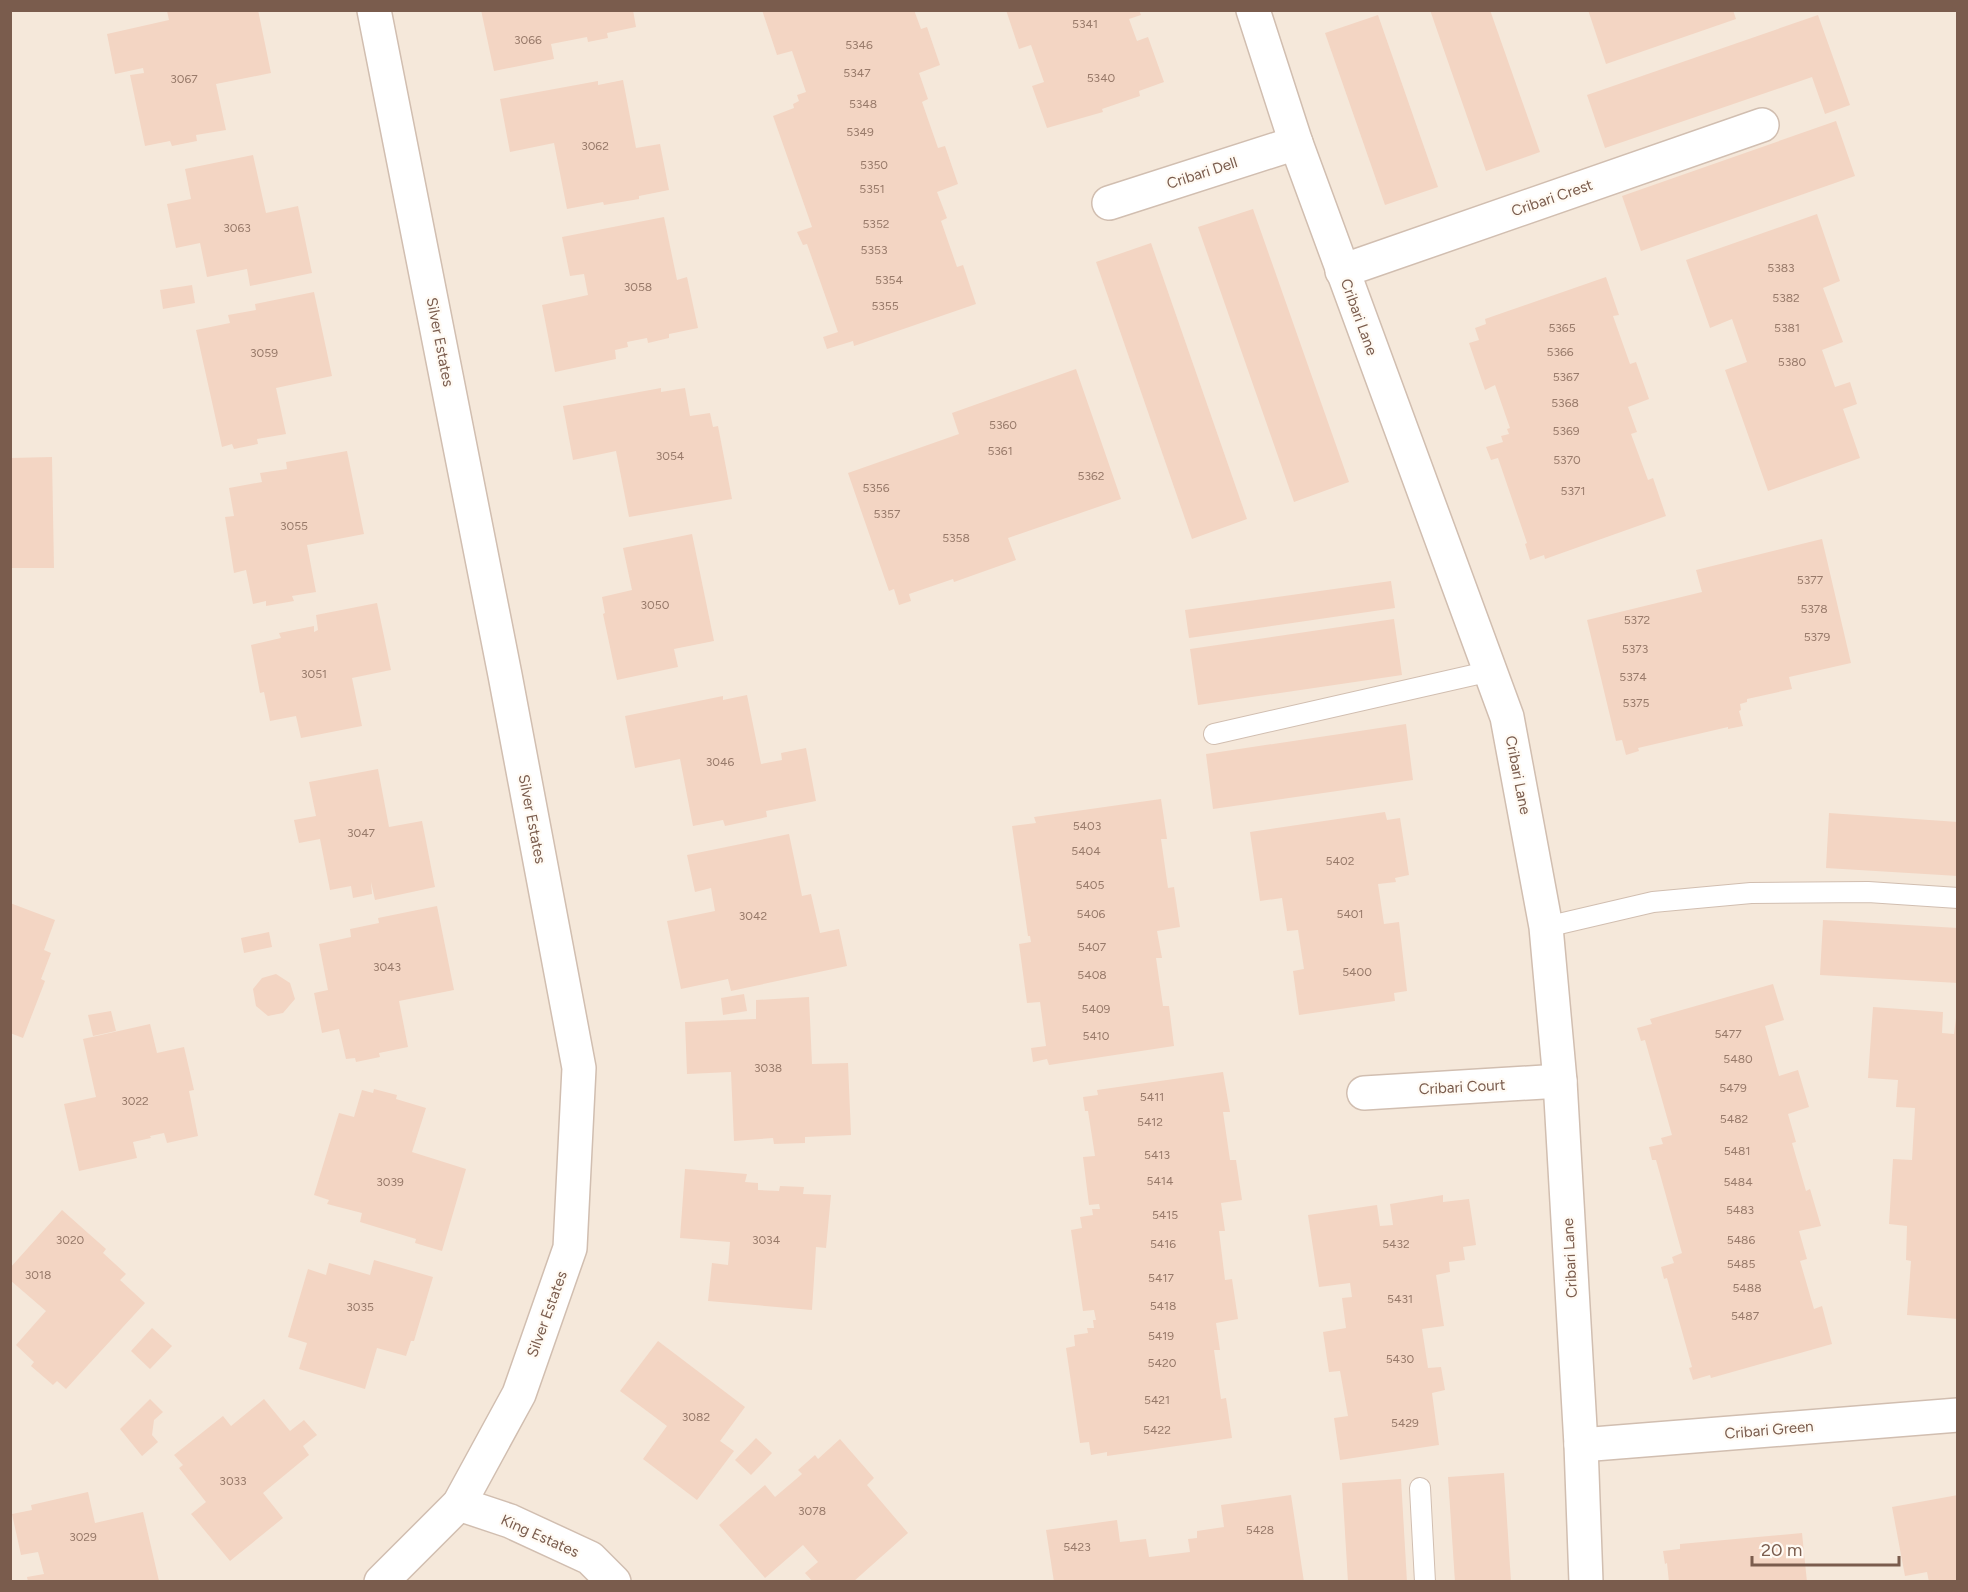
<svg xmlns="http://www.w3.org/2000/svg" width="1968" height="1592" viewBox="0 0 1968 1592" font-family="Figtree,sans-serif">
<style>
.residential{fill:#f5e8da}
.building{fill:#f3d5c3}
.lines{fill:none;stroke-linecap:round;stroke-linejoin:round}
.lane-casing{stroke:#d1beb0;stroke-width:22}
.street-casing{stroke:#d1beb0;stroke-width:36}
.lane{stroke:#fff;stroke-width:20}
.street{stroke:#fff;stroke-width:33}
.labels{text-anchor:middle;stroke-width:4.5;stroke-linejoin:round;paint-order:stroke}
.number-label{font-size:12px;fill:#987a6a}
.street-label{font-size:15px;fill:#7a5c4d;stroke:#fffaf3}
</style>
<rect width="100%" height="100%" fill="#fdf6ec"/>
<path class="residential" d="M11,11H1957V1581L11,1582Z"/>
<g class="building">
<path d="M171,10H258L271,73L216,84L226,130L196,135L197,141L172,146L170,141L145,146L130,75L144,73L143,68L115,74L107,34L169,20L167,11Z"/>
<path d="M481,10H633L636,27L607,33L608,38L588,42L587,37L551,44L554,59L494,71Z"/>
<path d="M762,10H914L921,29L927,27L940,65L919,73L928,99L922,102L938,148L945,146L958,184L937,192L947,218L941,221L957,267L963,265L976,304L854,346L853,341L827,349L823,337L838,332L807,244L803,245L797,232L812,227L773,116L794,108L793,104L799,101L797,95L806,92L792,51L777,55Z"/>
<path d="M1006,10H1139L1141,15L1129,19L1137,41L1148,37L1164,82L1139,91L1140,96L1102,109L1103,112L1047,128L1032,86L1044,82L1031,45L1019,49Z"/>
<path d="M1430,10H1490L1540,152L1486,171Z"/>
<path d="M1588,10H1733L1736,19L1606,64Z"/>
<path d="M1378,15L1438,187L1385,205L1325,33Z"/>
<path d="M1818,15L1850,105L1825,114L1812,77L1605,148L1587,95Z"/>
<path d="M623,80L636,148L660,144L669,190L639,196V199L604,205L603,202L567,209L554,143L510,152L500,99L598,81V85Z"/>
<path d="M1836,121L1855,176L1641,251L1622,196Z"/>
<path d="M253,155L266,213L298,206L312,273L250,286L247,269L207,277L200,243L176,248L167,204L191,199L185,169Z"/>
<path d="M1253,209L1349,482L1294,502L1198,227Z"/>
<path d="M1817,214L1840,281L1823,288L1843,342L1822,350L1835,387L1850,382L1857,404L1843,409L1860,458L1768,491L1725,370L1747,362L1732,319L1710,328L1686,260Z"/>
<path d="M664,217L677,280L687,277L698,328L669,334V338L648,343L647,338L627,342L628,347L615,350L616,359L555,372L542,305L588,295L584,274L570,276L562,237Z"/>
<path d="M1151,243L1247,519L1192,539L1096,262Z"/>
<path d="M1606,277L1619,315L1613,316L1630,364L1636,362L1649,399L1628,407L1637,432L1631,434L1648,480L1653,478L1666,516L1545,559L1544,555L1530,560L1525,544L1527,543L1498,458L1491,460L1486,447L1503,442L1501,436L1509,434L1507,429L1510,428L1495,385L1485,390L1469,343L1479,340L1475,328L1486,324L1485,319Z"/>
<path d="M192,285L195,303L163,309L160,290Z"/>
<path d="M314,292L332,376L276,388L286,434L257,439L258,444L234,449L232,444L222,447L196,330L230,323L228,315L256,310L255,304Z"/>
<path d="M1076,369L1121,499L1008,538L1016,560L954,582L953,579L909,594L911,601L899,605L894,589L889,591L848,473L959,434L952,413Z"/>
<path d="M661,388V392L685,388L690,416L710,413L713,427L718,426L732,499L629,517L616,451L573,460L563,406Z"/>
<path d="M347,451L364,534L307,545L316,592L292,596L294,601L266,606V601L253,604L246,570L234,573L225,517L234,516L229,488L262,482L260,473L287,469L286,462Z"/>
<path d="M52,457L54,568H10V458Z"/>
<path d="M692,534L714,641L674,649L678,667L617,680L603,614L605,613L602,597L632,590L623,548Z"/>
<path d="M1822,539L1851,663L1789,677L1792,689L1747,699V702L1740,704L1741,710L1739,711L1743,726L1728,729V727L1638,748L1639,751L1626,755L1622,740L1616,741L1587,620L1702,592L1696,570Z"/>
<path d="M1391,581L1395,608L1189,638L1185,610Z"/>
<path d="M377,603L391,670L352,678L362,726L301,738L296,716L270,721L264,692L260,693L251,645L281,638L279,633L314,626V632L318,630L316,615Z"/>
<path d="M1394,619L1402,675L1198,705L1190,649Z"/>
<path d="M747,695L761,764L782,760L781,753L806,748L816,801L766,811L767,817L725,826L723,820L693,826L680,759L635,768L625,716L723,696V700Z"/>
<path d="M1406,724L1413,780L1213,809L1206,754Z"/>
<path d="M378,769L389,827L422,821L435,887L375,900L371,882L372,894L353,898L351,886L330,890L320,839L299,843L294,820L316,816L309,782Z"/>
<path d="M1161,799L1167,839H1161L1168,888L1174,887L1180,927L1157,931L1162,958H1156L1163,1006H1169L1174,1046L1049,1065L1047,1059L1033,1062L1031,1048L1046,1046L1040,1002L1027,1003L1019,944L1031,942L1030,936H1028L1012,826L1036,823L1034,817Z"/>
<path d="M1385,812L1387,820L1400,818L1409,875L1395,878L1396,882L1378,884L1384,924L1399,922L1407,991L1394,993L1395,1001L1299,1015L1293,971L1304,969L1298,930L1287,931L1282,898L1260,901L1250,832Z"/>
<path d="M1829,813L1958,822V876L1826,868Z"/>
<path d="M789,834L802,896L811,894L820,933L839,929L847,966L731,991L728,979L681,989L667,921L715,911L711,888L695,892L687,855Z"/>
<path d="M10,903L55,920L44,950L51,953L41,979L45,981L23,1038L10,1033Z"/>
<path d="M437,906L454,990L399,1001L408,1047L379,1053L380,1057L356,1062L355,1058L346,1059L339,1029L322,1033L314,993L328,990L319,944L351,937L350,929L379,923L378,918Z"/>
<path d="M1823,920L1958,928V983L1820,975Z"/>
<path d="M269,932L272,947L244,953L241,938Z"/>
<path d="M276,974L290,983L295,999L283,1013L268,1016L256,1006L253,989L262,978Z"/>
<path d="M1773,984L1784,1020L1765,1026L1779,1076L1798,1070L1809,1107L1788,1114L1796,1142L1792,1143L1806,1191L1810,1189L1821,1226L1799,1231L1807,1259L1800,1261L1814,1309L1822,1306L1832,1344L1711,1378L1710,1375L1693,1380L1689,1368L1692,1367L1667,1278L1664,1279L1661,1267L1674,1263L1672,1257L1682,1253L1656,1160H1652L1649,1147L1663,1144L1661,1138L1672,1135L1645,1040L1641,1041L1637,1028L1652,1024L1650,1019Z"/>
<path d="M744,994L747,1011L723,1015L721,998Z"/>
<path d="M809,997L812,1064L848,1063L851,1135L805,1137V1143L774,1144L773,1138L734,1141L731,1072L687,1074L685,1022L756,1019V1000Z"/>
<path d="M1873,1007L1943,1012L1942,1033L1954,1034L1956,1018H1958V1319L1907,1315L1911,1261L1906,1260L1907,1226L1889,1224L1893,1159L1912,1160L1915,1108L1896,1107L1898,1080L1868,1078Z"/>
<path d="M111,1011L116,1031L93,1036L88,1015Z"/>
<path d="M150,1024L157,1053L184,1047L194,1090L189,1091L198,1136L167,1143L164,1133L150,1136L151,1138L133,1142L137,1158L79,1171L64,1104L96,1097L83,1039Z"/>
<path d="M1223,1072L1230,1112H1223L1230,1160H1236L1242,1200L1221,1203L1225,1231H1219L1225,1280L1232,1279L1238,1319L1216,1323L1220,1350H1214L1221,1399L1226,1398L1232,1438L1107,1456V1452L1091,1455L1089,1442L1080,1443L1066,1348L1075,1346L1074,1335L1088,1333L1087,1328H1094L1093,1320H1096L1094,1310L1083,1311L1071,1230L1082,1228L1080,1217L1093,1215L1092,1209H1100L1099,1204L1089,1205L1083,1157L1095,1156L1088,1111H1085L1083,1097L1098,1095L1097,1090Z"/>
<path d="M374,1089L397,1095L396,1099L426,1108L412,1152L466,1169L442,1251L415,1243L416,1239L360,1222L362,1213L327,1204L329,1200L314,1195L339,1113L354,1117L362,1090L373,1093Z"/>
<path d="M685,1169L747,1174L745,1182L758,1183V1190L779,1191L780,1186L804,1187L803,1194L831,1195L826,1248L816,1247L812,1310L708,1301L712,1263L728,1265L730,1242L680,1238Z"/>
<path d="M1443,1195V1202L1469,1199L1476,1245L1463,1247L1465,1260L1449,1262L1450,1272L1436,1275L1444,1326L1422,1329L1428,1368L1441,1367L1445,1390L1432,1393L1439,1445L1340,1460L1334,1418L1348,1416L1340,1371L1329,1372L1323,1332L1346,1328L1342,1298L1352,1297L1350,1283L1319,1287L1308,1215L1377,1205L1380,1226L1393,1225L1390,1204Z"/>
<path d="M62,1210L106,1249L103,1253L126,1274L120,1280L145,1303L66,1389L57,1381L53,1385L31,1366L34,1362L16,1345L46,1311L10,1280V1268Z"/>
<path d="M374,1260L433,1277L414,1341H411L406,1356L377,1348L365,1389L299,1369L307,1343L288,1337L308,1269L326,1275L329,1263L370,1275Z"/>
<path d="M152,1328L172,1346L150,1369L131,1351Z"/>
<path d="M658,1341L745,1407L720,1441L734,1451L697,1500L643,1459L667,1426L620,1391Z"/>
<path d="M150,1399L163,1412L154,1420L152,1435L158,1442L142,1456L120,1429Z"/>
<path d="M264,1399L290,1431L304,1420L317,1435L303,1446L309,1455L263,1493L283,1518L230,1561L191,1514L206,1502L179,1468L183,1465L174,1455L223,1416L231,1426Z"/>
<path d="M756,1438L772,1453L751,1475L735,1460Z"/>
<path d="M840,1439L874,1478L867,1485L908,1533L853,1582H813L805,1573L818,1562L803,1545L765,1578L719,1525L765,1485L775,1497L802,1474L798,1470L815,1455L818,1459Z"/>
<path d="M1504,1473L1511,1582H1455L1448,1477Z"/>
<path d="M1401,1479L1407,1582H1348L1342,1483Z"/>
<path d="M88,1492L95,1523L143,1512L159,1581L28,1582L27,1577L44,1574L38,1552L21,1555L12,1514L32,1510L31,1505Z"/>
<path d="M1291,1495L1304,1582H1054L1046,1530L1117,1520L1120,1542L1146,1539L1149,1557L1190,1552L1188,1539L1197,1538V1531L1224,1527L1221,1505Z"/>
<path d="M1958,1495V1582H1929L1927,1572L1905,1576L1892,1507Z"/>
<path d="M1802,1533L1807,1582H1669L1667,1563L1665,1564L1663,1551L1680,1549V1544Z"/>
</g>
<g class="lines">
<defs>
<g id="lane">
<path d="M1214,734L1491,671"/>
<path d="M1546,927L1653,902L1751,893L1868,892L1958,898"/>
<path d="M1420,1488L1425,1582"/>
</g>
<g id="street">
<path d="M374,10L505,675L579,1068L570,1248L519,1394L459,1504L381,1582"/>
<path d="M1253,10L1296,143L1507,717L1546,927L1560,1081L1581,1445L1586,1582"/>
<path d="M1109,203L1296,143"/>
<path d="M1342,271L1762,125"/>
<path d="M1364,1093L1560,1081"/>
<path d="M1581,1445L1958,1415"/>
<path d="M459,1504L510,1521L590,1558L614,1582"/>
</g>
</defs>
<use href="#lane" class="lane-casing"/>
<use href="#street" class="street-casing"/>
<use href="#lane" class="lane"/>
<use href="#street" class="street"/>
</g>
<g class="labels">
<g class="number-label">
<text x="1085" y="28">5341</text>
<text x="528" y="44">3066</text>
<text x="859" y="49">5346</text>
<text x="857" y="77">5347</text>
<text x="1101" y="82">5340</text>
<text x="184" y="83">3067</text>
<text x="863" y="108">5348</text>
<text x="860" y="136">5349</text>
<text x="595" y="150">3062</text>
<text x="874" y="169">5350</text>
<text x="872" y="193">5351</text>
<text x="876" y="228">5352</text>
<text x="237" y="232">3063</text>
<text x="874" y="254">5353</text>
<text x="1781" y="272">5383</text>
<text x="889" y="284">5354</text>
<text x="638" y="291">3058</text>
<text x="1786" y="302">5382</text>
<text x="885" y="310">5355</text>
<text x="1562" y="332">5365</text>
<text x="1787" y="332">5381</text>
<text x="1560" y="356">5366</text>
<text x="264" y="357">3059</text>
<text x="1792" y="366">5380</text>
<text x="1566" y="381">5367</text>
<text x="1565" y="407">5368</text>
<text x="1003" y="429">5360</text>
<text x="1566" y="435">5369</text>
<text x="1000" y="455">5361</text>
<text x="670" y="460">3054</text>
<text x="1567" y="464">5370</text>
<text x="1091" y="480">5362</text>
<text x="876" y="492">5356</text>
<text x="1573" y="495">5371</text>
<text x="887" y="518">5357</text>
<text x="294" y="530">3055</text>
<text x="956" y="542">5358</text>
<text x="1810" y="584">5377</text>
<text x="655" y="609">3050</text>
<text x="1814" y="613">5378</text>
<text x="1637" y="624">5372</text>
<text x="1817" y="641">5379</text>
<text x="1635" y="653">5373</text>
<text x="314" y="678">3051</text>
<text x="1633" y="681">5374</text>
<text x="1636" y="707">5375</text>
<text x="720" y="766">3046</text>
<text x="1087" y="830">5403</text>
<text x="361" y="837">3047</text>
<text x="1086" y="855">5404</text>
<text x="1340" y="865">5402</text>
<text x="1090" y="889">5405</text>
<text x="1091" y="918">5406</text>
<text x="1350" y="918">5401</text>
<text x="753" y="920">3042</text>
<text x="1092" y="951">5407</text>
<text x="387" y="971">3043</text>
<text x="1357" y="976">5400</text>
<text x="1092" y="979">5408</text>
<text x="1096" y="1013">5409</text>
<text x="1728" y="1038">5477</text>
<text x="1096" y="1040">5410</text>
<text x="1738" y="1063">5480</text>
<text x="768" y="1072">3038</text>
<text x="1733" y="1092">5479</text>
<text x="1152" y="1101">5411</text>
<text x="135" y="1105">3022</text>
<text x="1734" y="1123">5482</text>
<text x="1150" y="1126">5412</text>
<text x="1737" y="1155">5481</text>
<text x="1157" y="1159">5413</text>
<text x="1160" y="1185">5414</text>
<text x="390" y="1186">3039</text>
<text x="1738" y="1186">5484</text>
<text x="1740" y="1214">5483</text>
<text x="1165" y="1219">5415</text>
<text x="70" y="1244">3020</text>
<text x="766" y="1244">3034</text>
<text x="1741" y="1244">5486</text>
<text x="1163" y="1248">5416</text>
<text x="1396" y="1248">5432</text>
<text x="1741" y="1268">5485</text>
<text x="38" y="1279">3018</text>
<text x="1161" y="1282">5417</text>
<text x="1747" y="1292">5488</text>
<text x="1400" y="1303">5431</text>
<text x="1163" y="1310">5418</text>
<text x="360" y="1311">3035</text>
<text x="1745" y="1320">5487</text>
<text x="1161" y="1340">5419</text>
<text x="1400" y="1363">5430</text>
<text x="1162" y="1367">5420</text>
<text x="1157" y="1404">5421</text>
<text x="696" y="1421">3082</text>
<text x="1405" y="1427">5429</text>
<text x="1157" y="1434">5422</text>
<text x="233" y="1485">3033</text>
<text x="812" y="1515">3078</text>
<text x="1260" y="1534">5428</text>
<text x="83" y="1541">3029</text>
<text x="1077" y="1551">5423</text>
</g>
<g class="street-label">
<text transform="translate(1202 173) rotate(-18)" y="5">Cribari Dell</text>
<text transform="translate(1552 198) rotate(-19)" y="5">Cribari Crest</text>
<text transform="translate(1359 317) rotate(70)" y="5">Cribari Lane</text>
<text transform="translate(440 342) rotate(79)" y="5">Silver Estates</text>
<text transform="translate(1518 775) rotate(79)" y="5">Cribari Lane</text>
<text transform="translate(532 819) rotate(79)" y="5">Silver Estates</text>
<text transform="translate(1462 1087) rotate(-3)" y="5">Cribari Court</text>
<text transform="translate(1570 1258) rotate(-93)" y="5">Cribari Lane</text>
<text transform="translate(547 1314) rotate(-70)" y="5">Silver Estates</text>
<text transform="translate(1769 1430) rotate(-5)" y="5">Cribari Green</text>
<text transform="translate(540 1536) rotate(24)" y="5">King Estates</text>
</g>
</g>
<rect width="1968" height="1592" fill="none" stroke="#7a5c4d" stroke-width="24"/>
<path d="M1752 1556v9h147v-9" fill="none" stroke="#7a5c4d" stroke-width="3"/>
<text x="1761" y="1556" font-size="18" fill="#7a5c4d" stroke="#fffaf3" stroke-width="4.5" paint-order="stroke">20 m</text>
</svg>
